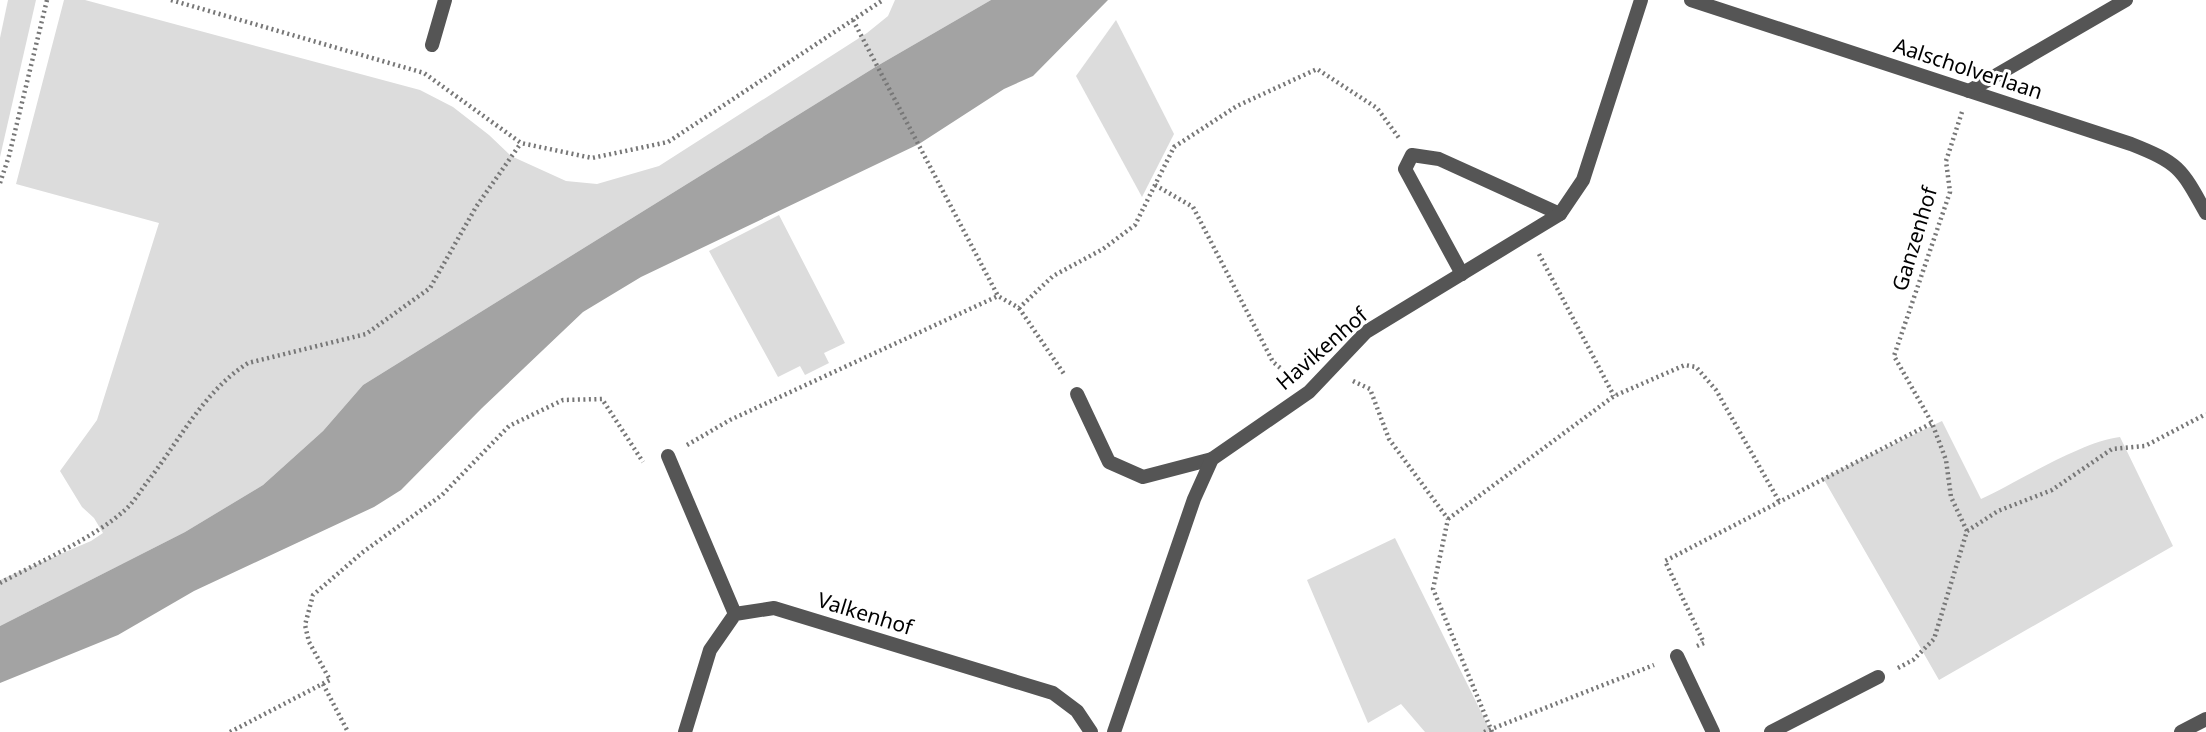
<svg xmlns="http://www.w3.org/2000/svg" width="2206" height="732" viewBox="0 0 2206 732" font-family="'Noto Sans',sans-serif">
<style>
.green{fill:#dcdcdc}
.water{fill:#a3a3a3}
.lines{fill:none;stroke-linecap:round;stroke-linejoin:round}
.path{stroke:#777;stroke-width:4.5;stroke-dasharray:2 3.5;stroke-linecap:butt}
.street{stroke:#555;stroke-width:14}
.labels{text-anchor:middle;stroke-width:6;stroke-linejoin:round;paint-order:stroke}
.street-label{font-size:21px;fill:#000;stroke:#fff}
</style>
<rect width="100%" height="100%" fill="#fff"/>
<g class="green">
<path d="M8,0H36L0,157V38Z"/>
<path d="M64,0H85L420,90L453,107L489,135L511,156L566,181L597,184L659,166L867,33L888,16L895,0H991L877,66L363,385L323,431L263,485L185,532L0,626V580L91,541L103,533L94,518L82,507L60,471L97,420L159,223L16,184Z"/>
<path d="M1116,20L1174,134L1142,197L1076,76Z"/>
<path d="M779,215L845,343L824,353L829,363L805,375L800,366L778,377L709,251Z"/>
<path d="M1942,421L1981,499C2020,481 2080,442 2120,437L2173,546L1939,680L1823,478Z"/>
<path d="M1395,538L1490,730L1488,732H1425L1401,704L1368,723L1307,580Z"/>
</g>
<path class="water" d="M991,0H1108L1033,76L1004,89L919,144L641,277L583,312L482,408L401,490L374,507L194,591L118,635L0,683V626L185,532L263,485L323,431L363,385L877,66Z"/>
<g class="lines">
<g class="path">
<path d="M171,0L424,73L521,143L592,158L668,142L883,0"/>
<path d="M853,20L998,296L1019,308L1053,276L1103,249L1135,225L1174,147L1237,106L1317,69L1377,108L1399,138"/>
<path d="M1962,112L1946,161L1950,192L1894,356L1932,423L1946,460L1951,497L1967,531"/>
<path d="M0,183L9,156L47,0"/>
<path d="M1155,185L1193,207L1273,362L1290,376"/>
<path d="M1539,254L1614,396"/>
<path d="M1019,308L1064,374"/>
<path d="M1353,381L1370,389L1389,439L1448,519L1433,589L1492,732"/>
<path d="M687,445L730,420L998,296"/>
<path d="M1448,519L1614,396L1685,365L1696,367L1716,390L1780,503"/>
<path d="M0,583C37,563 94,538 125,510C134,502 141,490 148,481C179,441 204,391 248,363L366,334L430,288L476,207L521,143"/>
<path d="M1697,646L1704,643L1665,561L1932,423"/>
<path d="M1898,668L1913,660L1934,639L1967,531L1998,511L2052,490L2112,449L2145,446L2206,414"/>
<path d="M323,684L348,732"/>
<path d="M230,732L330,680L309,642L305,625L313,595L363,552L442,495L509,426L563,400L602,399L643,462"/>
<path d="M1484,732L1654,665"/>
</g>
<g class="street">
<path d="M1691,0L2131,144C2179,163 2181,168 2206,213"/>
<path d="M432,45L445,0"/>
<path d="M1969,91L2126,0"/>
<path d="M1462,274L1405,169L1412,155L1439,159L1560,214"/>
<path d="M1077,394L1109,462L1143,477L1212,459"/>
<path d="M668,456L735,614"/>
<path d="M1677,656L1713,732"/>
<path d="M685,732L710,650L735,614L774,608L1053,693L1077,711L1091,732"/>
<path d="M1114,732L1194,499L1212,459L1309,392L1366,332L1560,214L1583,180L1641,0"/>
<path d="M1771,732L1878,677"/>
<path d="M2181,732L2206,719"/>
</g>
</g>
<g class="labels">
<g class="street-label">
<text transform="translate(1968 69) rotate(18)" y="7">Aalscholverlaan</text>
<text transform="translate(1915 239) rotate(-73)" y="7">Ganzenhof</text>
<text transform="translate(1322 349) rotate(-41)" y="7">Havikenhof</text>
<text transform="translate(865 614) rotate(17)" y="7">Valkenhof</text>
</g>
</g>
</svg>
